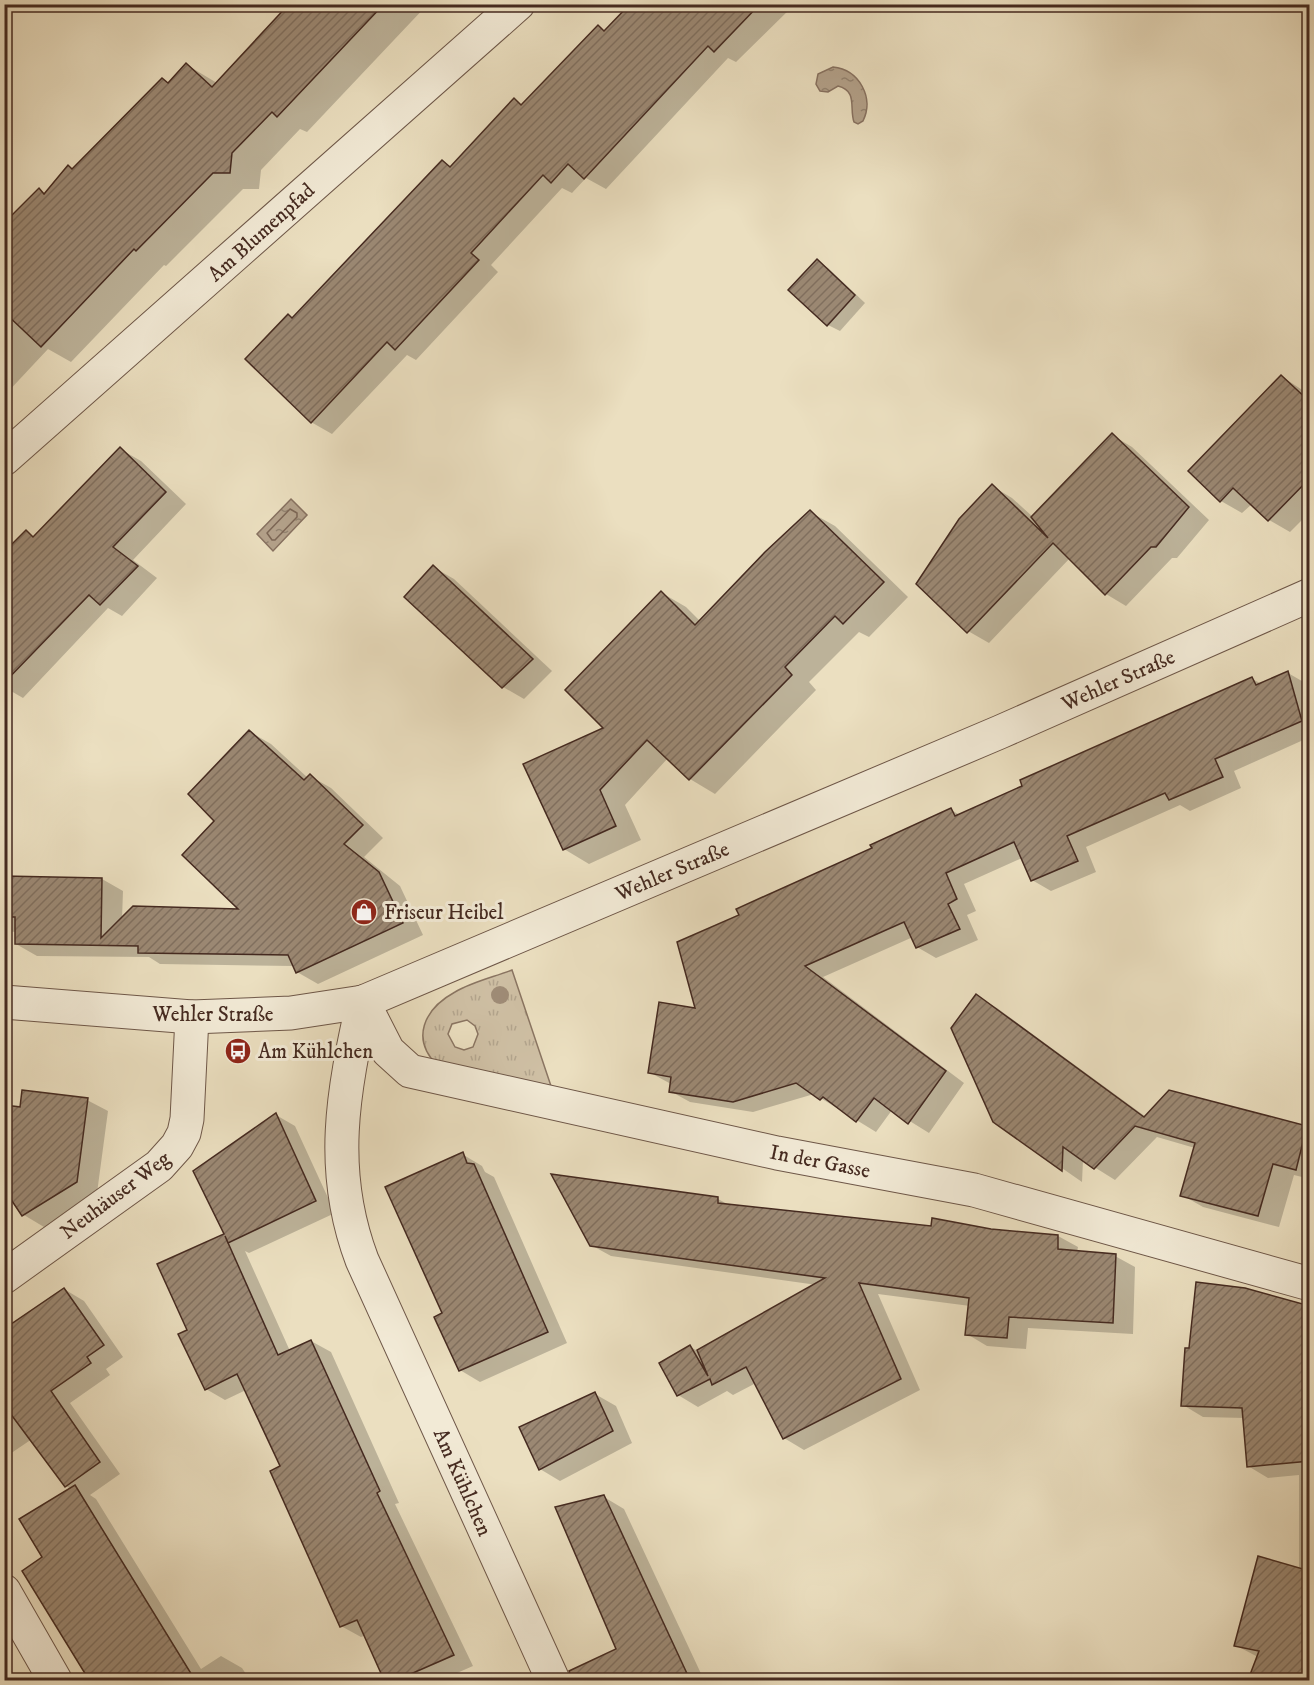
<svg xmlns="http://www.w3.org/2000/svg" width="1314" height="1685" viewBox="0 0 1314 1685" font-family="'IM FELL DW Pica',serif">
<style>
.grass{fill:url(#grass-tufts);stroke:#8a7562;stroke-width:1.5;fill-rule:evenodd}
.water{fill:url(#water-ripples);stroke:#877160;stroke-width:1.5}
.shadow{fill:#0003}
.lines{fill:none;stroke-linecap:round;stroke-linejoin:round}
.shore{stroke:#7c6655;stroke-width:1.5}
.building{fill:url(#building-hatch);stroke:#452a20;stroke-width:1.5}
.street-casing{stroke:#6e5748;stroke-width:35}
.street{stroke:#f2ead6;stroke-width:33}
.tree{fill:#9f8c77}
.labels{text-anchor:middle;stroke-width:6;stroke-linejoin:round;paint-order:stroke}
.street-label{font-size:21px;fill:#452a20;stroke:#f2ead6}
.poi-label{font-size:21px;fill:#452a20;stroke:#f2ead6;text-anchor:start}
</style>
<defs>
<pattern id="grass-tufts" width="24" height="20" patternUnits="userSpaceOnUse" patternTransform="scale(1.5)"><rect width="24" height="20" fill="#cfc0a5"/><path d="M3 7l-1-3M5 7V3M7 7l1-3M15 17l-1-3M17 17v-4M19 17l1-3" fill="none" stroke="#b3a58e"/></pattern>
<pattern id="water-ripples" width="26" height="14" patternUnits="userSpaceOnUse" patternTransform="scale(1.5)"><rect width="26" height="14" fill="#b3a18a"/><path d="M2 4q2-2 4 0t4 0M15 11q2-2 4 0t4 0" fill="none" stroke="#938370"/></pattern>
<pattern id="building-hatch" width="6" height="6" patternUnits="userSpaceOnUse" patternTransform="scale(1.5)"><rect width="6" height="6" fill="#9b8873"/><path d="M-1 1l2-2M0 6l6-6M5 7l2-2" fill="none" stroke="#806f5e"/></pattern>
</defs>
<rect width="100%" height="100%" fill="#ebdfc0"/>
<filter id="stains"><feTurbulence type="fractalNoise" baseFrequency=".00333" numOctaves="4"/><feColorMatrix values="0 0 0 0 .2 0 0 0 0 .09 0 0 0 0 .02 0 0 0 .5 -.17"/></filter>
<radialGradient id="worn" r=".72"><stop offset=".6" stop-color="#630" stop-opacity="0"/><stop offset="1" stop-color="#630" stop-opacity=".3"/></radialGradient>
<path class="grass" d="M512,970L553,1092L438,1066C410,1039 424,1009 455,992C472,982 494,977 512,970ZM467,1020L475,1026L478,1034L473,1047L464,1050L455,1047L448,1034L452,1024Z"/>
<g class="water">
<path d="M833,67C860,70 874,98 863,121L858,124L854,122C849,108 858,91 838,86L828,92L820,91L816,84L818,74Z"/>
<path d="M291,499L307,515L273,551L257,534Z"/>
</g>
<g class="shadow">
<path d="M291,4H428L307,132L300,129L261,170L259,189H243L166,266L164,265L71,362L48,349L4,396V249L39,190L46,194L187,65L217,83Z"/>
<path d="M632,4H795L736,62L728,58L606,189L586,178L572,193L562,188L491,265L498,272L416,360L407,355L332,434L311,422L289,316L294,319L443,162L452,167L514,100L523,105L598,27L606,32Z"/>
<path d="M817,261L828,268L865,303L840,331L828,325L791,290Z"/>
<path d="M1281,376L1310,395V512L1290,532L1269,520L1252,504L1242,513L1221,501L1190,471Z"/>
<path d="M1112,435L1132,447L1209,520L1177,558H1172L1126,606L1106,594L1070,558L989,643L968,631L992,486L1012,498L1033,517Z"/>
<path d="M120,449L141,461L186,504L133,560L157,578L122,616L108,608L23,698L4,687V554L26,532L35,537Z"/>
<path d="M810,512L835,526L908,597L869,637L859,632L809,682L816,690L715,794L690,779L668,758L625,805L641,840L589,864L564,849L525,764L606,728L662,593L686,607L700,621Z"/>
<path d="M433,567L454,579L552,671L524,699L503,687L407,597Z"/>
<path d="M1288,673L1307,684L1310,737L1234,771L1241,788L1190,811L1180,805L1086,847L1096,872L1051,891L1032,880L1022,858L964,884L976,911L967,915L978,940L936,958L917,947L913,937L823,977L964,1083L929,1133L892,1110L876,1132L814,1094L753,1112L690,1102L670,1091L671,1084L649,1072L697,1010L741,916L951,810L960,815L1252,679L1262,684Z"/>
<path d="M250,732L271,744L308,778L310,776L331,788L383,838L364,857L400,886L423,935L318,984L297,972L294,966L160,964L149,957L37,956L16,944V932L4,931V878L102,879L123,891L122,919L242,911L217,821Z"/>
<path d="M976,996L997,1008L1146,1117L1170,1092L1310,1128V1179L1294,1175L1279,1227L1203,1207L1182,1195L1195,1148L1157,1137L1115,1180L1083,1160L1082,1182L994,1121Z"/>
<path d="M87,1100L108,1111L97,1193L44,1227L24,1215L4,1186V1104L22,1106Z"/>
<path d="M276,1115L295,1126L335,1213L249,1253L245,1251L290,1351L311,1341L331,1352L399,1503L395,1504L473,1666L441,1680H386L366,1635L361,1637L341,1626L282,1467L246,1390L225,1400L206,1389L189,1331Z"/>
<path d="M462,1154L482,1166L485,1172L494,1177L567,1343L480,1382L460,1370L444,1314Z"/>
<path d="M718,1199L731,1206L932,1227L1058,1236L1078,1247L1077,1252L1115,1256L1135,1267L1133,1334L1028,1328L1026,1349L987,1346L967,1334L970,1306L878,1294L920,1390L804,1450L784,1438L756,1383L733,1395L727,1391L698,1407L678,1395L690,1347L698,1351L817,1285L611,1256L591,1245Z"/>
<path d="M64,1289L84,1301L123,1357L106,1369L110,1375L70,1403L120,1474L90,1495L96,1499L201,1669L221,1656L242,1668L250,1680H90L24,1571L44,1557L71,1489L66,1486L32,1439L4,1458V1331Z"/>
<path d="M1310,1307V1680H1249L1258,1657L1235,1645L1299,1569V1475L1268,1478L1248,1466L1245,1418L1203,1417L1183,1405Z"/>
<path d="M595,1394L616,1406L632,1443L560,1481L540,1469Z"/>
<path d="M604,1497L624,1509L704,1680H611L601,1658L618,1650Z"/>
</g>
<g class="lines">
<path class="shore" d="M290,509L297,513V517L275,540H272L267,533Z"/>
</g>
<g class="building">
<path d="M289,4H384L277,117L272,112L232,153L230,173H213L136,251L134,249L41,347L4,312V223L39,188L44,194L68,165L72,169L162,78L168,83L186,63L212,87Z"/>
<path d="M630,4H760L714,52L708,46L584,179L568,164L551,183L543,175L471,253L479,260L395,350L387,342L311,423L245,359L288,314L292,318L442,160L450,167L514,98L521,105L598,25L604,31Z"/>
<path d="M817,259L855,295L827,326L788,290Z"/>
<path d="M1281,375L1310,402V478L1268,521L1233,488L1220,502L1188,471Z"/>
<path d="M1112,433L1189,507L1156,547H1151L1105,595L1053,543L967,633L916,584L959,519L992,484L1048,538L1031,517Z"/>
<path d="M120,447L166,492L113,547L138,566L100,605L89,595L4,683V552L26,530L33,537Z"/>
<path d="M810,510L884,582L843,624L835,616L785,667L792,675L689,780L647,740L600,790L616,826L563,850L523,764L603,728L565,690L661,591L695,625L765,552Z"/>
<path d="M433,565L533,659L502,688L404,597Z"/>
<path d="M1288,671L1302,721L1215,759L1223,777L1169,800L1165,793L1067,836L1078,861L1031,881L1014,842L946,873L957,899L948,904L960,929L916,948L904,922L805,966L946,1071L908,1124L874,1098L856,1122L823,1097L820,1100L796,1083L733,1102L669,1092L671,1077L648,1073L659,1002L695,1008L677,942L739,915L736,909L872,848L870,845L951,808L955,816L1022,786L1020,780L1252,677L1256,685Z"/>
<path d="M249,730L304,780L310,774L363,825L344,844L379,872L403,923L296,973L288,955L138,953V946L15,944V917H4V876L102,878L101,938L133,906L238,909L182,855L214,821L188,794Z"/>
<path d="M976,994L1144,1117L1169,1090L1307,1126L1296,1170L1273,1164L1258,1216L1180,1196L1195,1143L1135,1126L1094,1169L1063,1147L1062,1171L993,1122L951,1028Z"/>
<path d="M22,1090L88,1098L77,1182L22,1216L4,1189V1105L20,1107Z"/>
<path d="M276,1113L316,1201L228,1243L225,1236L278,1355L311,1340L380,1491L377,1493L454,1655L397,1680H384L357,1620L340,1627L270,1471L280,1466L237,1374L205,1390L178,1334L187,1330L157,1264L224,1234L193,1171Z"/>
<path d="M463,1152L467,1163L474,1164L548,1332L459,1371L434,1317L442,1313L385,1187Z"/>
<path d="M551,1174L718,1197V1203L931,1226L932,1218L991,1229L1058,1235V1249L1116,1254L1113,1323L1009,1317L1007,1338L965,1335L969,1298L859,1283L901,1379L783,1439L746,1367L712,1385L710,1379L677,1396L659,1363L690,1345L708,1376L697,1350L825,1278L590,1246Z"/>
<path d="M1196,1282L1245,1288L1310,1306V1461L1247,1467L1242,1408L1181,1406L1185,1348H1189Z"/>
<path d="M64,1288L104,1345L87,1357L91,1363L51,1391L100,1462L65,1487L4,1405V1329Z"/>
<path d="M595,1392L613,1431L539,1470L519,1427Z"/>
<path d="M75,1485L195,1680H89L22,1571L42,1557L19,1519Z"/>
<path d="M604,1495L690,1680H572L569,1671L616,1649L555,1507Z"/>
<path d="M1258,1556L1310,1571V1680H1248L1259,1651L1234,1646Z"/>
</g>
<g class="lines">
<defs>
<g id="street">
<path d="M4,459L518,4"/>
<path d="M4,1002L192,1017L291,1013L363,1002L1000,732L1310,595"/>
<path d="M363,1002L388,1051L410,1071L777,1153L974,1190L1310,1284"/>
<path d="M363,1002C343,1092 328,1170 362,1260L553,1680"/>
<path d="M4,1277L159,1166L177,1146L184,1133L187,1119L192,1017"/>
<path d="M4,1591L55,1680"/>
</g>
</defs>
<use href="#street" class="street-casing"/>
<use href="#street" class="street"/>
</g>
<circle class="tree" cx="500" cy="995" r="9"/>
<defs>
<symbol id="shop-disc" viewBox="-11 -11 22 22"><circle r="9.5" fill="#8f2418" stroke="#f2ead6"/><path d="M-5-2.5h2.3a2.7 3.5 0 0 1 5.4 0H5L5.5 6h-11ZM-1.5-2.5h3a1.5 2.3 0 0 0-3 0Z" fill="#fff"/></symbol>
<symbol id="bus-disc" viewBox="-11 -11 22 22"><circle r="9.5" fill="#8f2418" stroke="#f2ead6"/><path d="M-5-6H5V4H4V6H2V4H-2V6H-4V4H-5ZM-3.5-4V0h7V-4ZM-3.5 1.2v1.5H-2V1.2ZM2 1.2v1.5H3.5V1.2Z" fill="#fff"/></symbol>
</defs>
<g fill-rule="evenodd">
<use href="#shop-disc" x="349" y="897" width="30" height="30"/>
<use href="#bus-disc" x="223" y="1036" width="30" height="30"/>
</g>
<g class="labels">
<g class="street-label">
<text transform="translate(261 232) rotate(-42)" y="7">Am Blumenpfad</text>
<text transform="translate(1118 680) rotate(-24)" y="7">Wehler Straße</text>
<text transform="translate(672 871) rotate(-23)" y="7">Wehler Straße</text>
<text x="213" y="1021">Wehler Straße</text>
<text transform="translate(820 1161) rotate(11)" y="7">In der Gasse</text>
<text transform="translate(115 1195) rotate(-37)" y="7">Neuhäuser Weg</text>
<text transform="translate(463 1482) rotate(66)" y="7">Am Kühlchen</text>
</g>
<g class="poi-label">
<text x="384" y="919">Friseur Heibel</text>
<text x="258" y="1058">Am Kühlchen</text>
</g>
</g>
<rect width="1314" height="1685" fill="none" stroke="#ebdfc0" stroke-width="24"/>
<rect x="6" y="6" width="1302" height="1673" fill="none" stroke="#452a20" stroke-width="3"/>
<rect x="12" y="12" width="1290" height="1661" fill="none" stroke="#452a20" stroke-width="1.5"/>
<rect width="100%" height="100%" filter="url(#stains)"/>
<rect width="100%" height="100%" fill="url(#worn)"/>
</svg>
